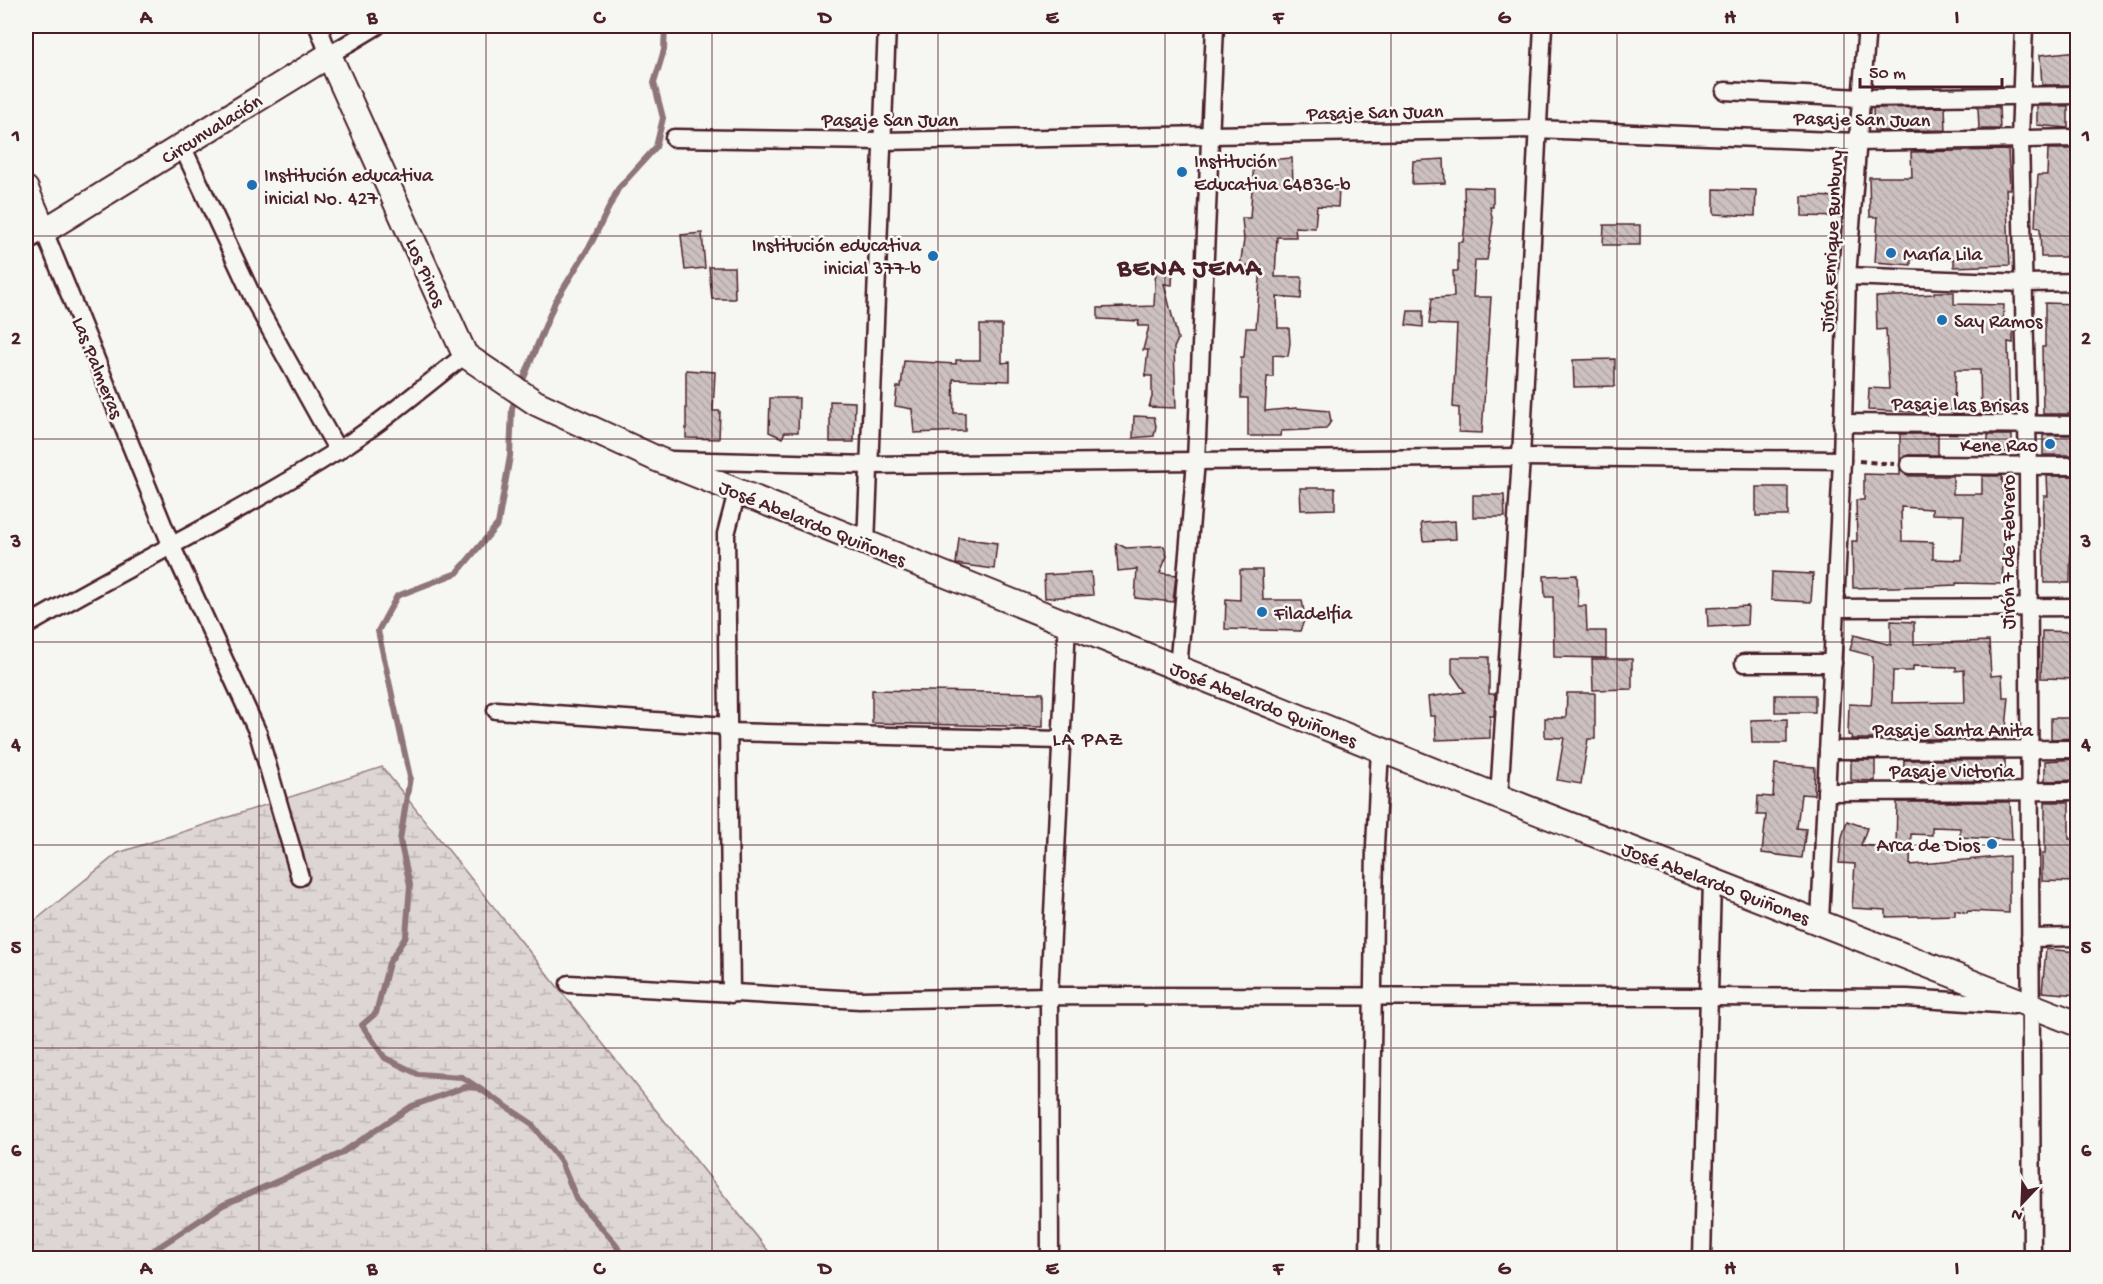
<svg xmlns="http://www.w3.org/2000/svg" width="2103" height="1284" viewBox="0 0 2103 1284" font-family="'Gochi Hand',sans-serif">
<style>
.wetland{fill:url(#wetland-marsh);stroke:#947a80;stroke-width:1.5}
.lines{fill:none;stroke-linecap:round;stroke-linejoin:round}
.stream{stroke:#8e747a;stroke-width:6}
.building{fill:url(#building-back-hatch);stroke:#4a1f2b;stroke-width:1.5;fill-rule:evenodd}
.street-casing{stroke:#4a1f2b;stroke-width:21}
.secondary-casing{stroke:#4a1f2b;stroke-width:28}
.path{stroke:#4a1f2b;stroke-width:4;stroke-dasharray:6 4.5;stroke-linecap:butt}
.street{stroke:#f6f6f2;stroke-width:16}
.secondary{stroke:#f6f6f2;stroke-width:24}
.grid{fill:none;stroke:#4a1f2b;stroke-width:1.5;stroke-opacity:0.55}
.poi-dot{fill:#1f6fb2;stroke:#f6f6f2;stroke-width:2}
.labels{text-anchor:middle;stroke-width:5;stroke-linejoin:round;paint-order:stroke}
.street-label{font-size:20px;fill:#4a1f2b;stroke:#f6f6f2}
.poi-label{font-size:20px;fill:#4a1f2b;stroke:#f6f6f2;text-anchor:start}
.neighbourhood-label{font-size:21px;letter-spacing:1.5px;fill:#4a1f2b;stroke:#f6f6f2}
.district-label{font-size:26px;font-weight:bold;letter-spacing:1.5px;fill:#4a1f2b;stroke:#f6f6f2}
.neatline{fill:none;stroke:#4a1f2b;stroke-width:2}
.grid-label{font-size:20px;text-anchor:middle;font-weight:bold;fill:#4a1f2b}
</style>
<defs>
<pattern id="wetland-marsh" width="20" height="14" patternUnits="userSpaceOnUse" patternTransform="scale(1.5)"><rect width="20" height="14" fill="#ddd6d5"/><path d="M1 5h8M5 5V1M11 12h8M15 12V8" fill="none" stroke="#bfb7b7"/></pattern>
<pattern id="building-back-hatch" width="6" height="6" patternUnits="userSpaceOnUse" patternTransform="scale(1.5)"><rect width="6" height="6" fill="#ccc1c0"/><path d="M-1 5l2 2M0 0l6 6M5-1l2 2" fill="none" stroke="#b1a5a5"/></pattern>
</defs>
<rect width="100%" height="100%" fill="#f6f6f2"/>
<filter id="ink" filterUnits="userSpaceOnUse"><feTurbulence type="fractalNoise" baseFrequency=".0167" numOctaves="2"/><feDisplacementMap in="SourceGraphic" scale="12" xChannelSelector="R" yChannelSelector="G"/><feConvolveMatrix kernelMatrix="1 2 1 2 8 2 1 2 1" color-interpolation-filters="sRGB"/></filter>
<g filter="url(#ink)">
<path class="wetland" d="M382,767L774,1258H26V928L118,853Z"/>
<g class="lines">
<g class="stream">
<path d="M521,385L555,302L592,242L618,189L656,147L663,118L654,83L664,50L665,26"/>
<path d="M516,398L512,408L510,456L498,524L457,573L397,596L378,631L410,777L400,840L410,885L406,936L389,963L376,1013L362,1025L385,1058L418,1074L462,1077L531,1123L561,1162L577,1200L615,1243L623,1258"/>
<path d="M142,1258L223,1205L340,1154L412,1106L465,1087L478,1088"/>
</g>
</g>
<g class="building">
<path d="M2078,51V85H2042L2040,55Z"/>
<path d="M2037,106H2068V128L2037,125Z"/>
<path d="M1945,107L1946,130L1874,131L1873,108Z"/>
<path d="M1978,107H1999L2000,129H1979Z"/>
<path d="M2048,149H2077V257H2041L2040,228L2035,227L2036,205L2038,175H2047Z"/>
<path d="M2008,150L2010,189H2006L2010,265L1954,267V259H1911V265L1875,262L1878,217H1870L1869,177H1912L1911,152Z"/>
<path d="M1292,158L1293,184L1317,186V189H1339L1338,207L1317,206L1315,228L1295,227L1296,237H1277L1275,277H1302L1301,299L1277,297L1278,328H1289L1290,343L1288,356L1273,355V377H1267L1265,411L1296,408L1329,411L1331,421L1326,429L1281,431L1280,436H1248V398H1241V357H1244L1246,328H1256L1261,266H1240L1244,240L1242,218H1250L1254,161Z"/>
<path d="M1444,159L1445,183L1412,184L1413,161Z"/>
<path d="M1464,187L1493,188V207H1490L1493,222L1487,260H1475L1473,297H1491L1482,433L1459,432V408L1453,407L1457,325L1429,324L1432,298L1454,297L1453,271H1458V242H1463L1465,223Z"/>
<path d="M1714,189L1756,190L1755,216L1714,214Z"/>
<path d="M1802,196L1841,197V217L1802,216Z"/>
<path d="M1604,225H1640V245H1603Z"/>
<path d="M702,233L705,268L685,270L681,235Z"/>
<path d="M1156,266L1173,268L1172,285L1164,284L1178,339L1174,348L1176,408L1149,407L1152,397V376H1145L1148,350H1143L1149,326H1138L1139,321L1098,319V308L1154,306Z"/>
<path d="M709,267H734L735,299H712Z"/>
<path d="M1934,292H1954V304L2004,305L2003,323H2013V343L2008,342L2010,414H1981L1980,370H1955L1954,410H1937L1938,413L1868,410L1869,388L1889,389L1886,329L1877,330L1876,297L1934,294Z"/>
<path d="M2045,303L2076,304L2078,414H2043L2042,347H2045Z"/>
<path d="M1408,311H1423V327L1406,325Z"/>
<path d="M980,325H1002V363L1010,362V381L953,379L954,413H965V431L914,433L912,409L895,406L897,387H901L904,361L956,364V360H980Z"/>
<path d="M1615,359V386L1574,387L1573,360Z"/>
<path d="M686,370L715,372L713,411H720L719,439L686,438Z"/>
<path d="M770,398H799L798,432H785L782,438L769,432Z"/>
<path d="M830,401L855,402L854,442H830Z"/>
<path d="M1134,416L1154,417L1156,426L1154,436L1133,438Z"/>
<path d="M1900,434H1938V455H1908L1900,460Z"/>
<rect x="1988" y="435" width="24" height="17"/>
<rect x="2043" y="435" width="35" height="20"/>
<path d="M1900,470L1909,476H1953V494H1982V476H2002L2003,494H2012V516H2005L2002,584L1956,583V585L1932,586L1853,588L1852,541H1857L1856,500H1864V474L1900,475ZM1901,507L1932,509V514L1964,515L1962,560L1933,559V542L1902,541Z"/>
<path d="M2047,476H2078V539H2071L2070,583H2044L2043,518L2044,496H2048Z"/>
<rect x="1756" y="487" width="32" height="29"/>
<path d="M1300,488H1335V509L1301,510Z"/>
<path d="M1473,495H1504L1505,517H1473Z"/>
<path d="M1455,521L1456,539L1423,541L1421,523Z"/>
<path d="M959,538L997,543L994,569L956,564Z"/>
<path d="M1116,543L1126,548L1164,546L1167,556L1160,573L1176,575L1173,602L1135,598L1137,569L1118,571Z"/>
<path d="M1240,570H1262L1263,600H1302L1305,618L1300,631L1225,629L1226,599L1240,600Z"/>
<path d="M1091,572L1093,595L1045,598L1044,575Z"/>
<path d="M1772,572L1813,574L1811,602L1771,600Z"/>
<path d="M1577,575L1578,606H1586L1587,631H1606V658L1554,657L1553,597H1545L1544,576Z"/>
<path d="M1748,606L1747,625L1708,627L1707,608Z"/>
<path d="M1891,621L1914,622V644L1989,641L1991,676L2002,675L2003,697H2009L2005,739H1851L1852,736L1848,735L1849,704L1871,705L1872,696L1873,656L1850,650L1854,635L1891,645ZM1913,666L1956,667V671L1964,670L1965,702L1892,703L1893,671H1913Z"/>
<path d="M2042,631L2078,632V679L2041,678Z"/>
<path d="M1452,657H1489V694H1495L1494,716H1490V738L1436,740L1435,716H1430L1428,697L1465,692L1452,673Z"/>
<path d="M1592,659H1632V689L1593,690Z"/>
<path d="M872,690L1043,693V727L872,723Z"/>
<path d="M1567,693H1595V739H1588L1581,784L1557,780L1564,738L1545,737V718H1566Z"/>
<rect x="1775" y="695" width="40" height="17"/>
<path d="M2051,718H2078V738L2051,739Z"/>
<path d="M1787,719V743H1752L1751,720Z"/>
<path d="M2078,759V780L2045,781V761Z"/>
<path d="M1851,760H1875V781L1851,780Z"/>
<path d="M1904,760H2005V781H1903Z"/>
<path d="M1775,764L1815,767L1814,795L1801,794L1797,828L1806,829L1802,858L1762,853L1766,815H1757L1758,796L1773,797Z"/>
<path d="M1897,802H2010L2012,840L1960,837V828L1932,827V835L1911,834L1910,865L2009,856V913L1968,911L1967,913L1955,910V915L1886,917V910L1852,908L1855,864L1839,863L1842,837L1847,821L1867,828L1861,845L1896,848Z"/>
<path d="M2045,802H2069V839H2077L2076,882L2042,881V854H2045Z"/>
<path d="M2046,949L2078,952V995L2042,992Z"/>
</g>
<g class="lines">
<defs>
<g id="street">
<path d="M318,26L329,55L377,26"/>
<path d="M2024,26L2020,139L2028,466L2032,1258"/>
<path d="M1725,91L1861,98L2078,95"/>
<path d="M674,138L882,141L1536,129L1857,142L2078,138"/>
<path d="M182,146L255,302L338,451"/>
<path d="M26,242L44,231L172,547L258,733L300,877"/>
<path d="M1847,276L2024,283L2078,282"/>
<path d="M1842,423L2078,425"/>
<path d="M670,460L870,465L1521,457L1842,460"/>
<path d="M1909,465L2078,466"/>
<path d="M866,544L887,26"/>
<path d="M1835,608L2078,607"/>
<path d="M26,626C128,566 236,515 337,451C382,423 423,387 465,355"/>
<path d="M1744,663H1833"/>
<path d="M1178,669L1196,461L1215,26"/>
<path d="M496,710L727,726"/>
<path d="M727,732L1060,740"/>
<path d="M1828,750L2078,749"/>
<path d="M1826,792L2078,791"/>
<path d="M1499,797L1521,457L1543,26"/>
<path d="M1820,921L1842,460L1847,276L1867,26"/>
<path d="M2030,938L2078,937"/>
<path d="M569,984L860,1000L1049,996L1708,997L1907,998L2013,1005"/>
<path d="M731,994L726,534L737,492"/>
<path d="M1050,1258L1049,996L1067,624"/>
<path d="M1369,1258L1375,846L1380,749"/>
<path d="M1702,1258L1712,882"/>
</g>
<path id="secondary" d="M26,189L44,231L329,55L465,355L536,403L657,459L1499,797L2078,1024"/>
</defs>
<use href="#street" class="street-casing"/>
<use href="#secondary" class="secondary-casing"/>
<path class="path" d="M1859,461L1894,464"/>
<use href="#street" class="street"/>
<use href="#secondary" class="secondary"/>
</g>
</g>
<path class="grid" d="M259,26V1258M486,26V1258M712,26V1258M938,26V1258M1165,26V1258M1391,26V1258M1617,26V1258M1844,26V1258M26,236H2078M26,439H2078M26,642H2078M26,845H2078M26,1048H2078"/>
<g class="poi-dot">
<circle cx="1182" cy="172" r="6"/>
<circle cx="252" cy="185" r="6"/>
<circle cx="1891" cy="253" r="6"/>
<circle cx="933" cy="256" r="6"/>
<circle cx="1942" cy="320" r="6"/>
<circle cx="2050" cy="444" r="6"/>
<circle cx="1262" cy="612" r="6"/>
<circle cx="1992" cy="844" r="6"/>
</g>
<g class="labels">
<g class="street-label">
<text transform="translate(1375 111) rotate(-1)" y="7">Pasaje San Juan</text>
<text transform="translate(1862 118) rotate(1)" y="7">Pasaje San Juan</text>
<text x="890" y="126">Pasaje San Juan</text>
<text transform="translate(211 128) rotate(-32)" y="7">Circunvalación</text>
<text transform="translate(1830 241) rotate(-87)" y="7">Jirón Enrique Bunbury</text>
<text transform="translate(427 272) rotate(66)" y="7">Los Pinos</text>
<text transform="translate(99 367) rotate(68)" y="7">Las Palmeras</text>
<text transform="translate(1960 403) rotate(1)" y="7">Pasaje las Brisas</text>
<text transform="translate(813 522) rotate(22)" y="7">José Abelardo Quiñones</text>
<text transform="translate(2007 552) rotate(-90)" y="7">Jirón 7 de Febrero</text>
<text transform="translate(1264 703) rotate(22)" y="7">José Abelardo Quiñones</text>
<text x="1953" y="736">Pasaje Santa Anita</text>
<text x="1952" y="777">Pasaje Victoria</text>
<text transform="translate(1716 882) rotate(21)" y="7">José Abelardo Quiñones</text>
</g>
<g class="poi-label">
<text x="1194" y="167">Institución<tspan x="1194" dy="23">Educativa 64836-b</tspan></text>
<text x="264" y="181">Institución educativa<tspan x="264" dy="23">inicial No. 427</tspan></text>
<text x="921" y="251" text-anchor="end">Institución educativa<tspan x="921" dy="23">inicial 377-b</tspan></text>
<text x="1903" y="260">María Lila</text>
<text x="1954" y="327">Say Ramos</text>
<text x="2038" y="451" text-anchor="end">Kene Rao</text>
<text x="1274" y="619">Filadelfia</text>
<text x="1980" y="851" text-anchor="end">Arca de Dios</text>
</g>
<g class="neighbourhood-label">
<text x="1088" y="745">LA PAZ</text>
</g>
<g class="district-label">
<text x="1190" y="275">BENA JEMA</text>
</g>
</g>
<rect width="2103" height="1284" fill="none" stroke="#f6f6f2" stroke-width="66"/>
<g transform="translate(2022 1203) rotate(203)" stroke="#f6f6f2" stroke-width="4.5" paint-order="stroke">
<path d="M0-4.5L10 22L0 15L-10 22Z" fill="#4a1f2b"/>
<text y="-9" font-size="16" font-weight="bold" text-anchor="middle" fill="#4a1f2b">N</text>
</g>
<path d="M1860 78v9h142v-9" fill="none" stroke="#4a1f2b" stroke-width="3"/>
<text x="1869" y="78" font-size="18" fill="#4a1f2b" stroke="#f6f6f2" stroke-width="4.5" paint-order="stroke">50 m</text>
<rect x="33" y="33" width="2037" height="1218" class="neatline"/>
<g class="grid-label">
<text x="146" y="23">A</text>
<text x="372" y="23">B</text>
<text x="599" y="23">C</text>
<text x="825" y="23">D</text>
<text x="1052" y="23">E</text>
<text x="1278" y="23">F</text>
<text x="1504" y="23">G</text>
<text x="1730" y="23">H</text>
<text x="1957" y="23">I</text>
<text x="16" y="141">1</text>
<text x="2086" y="141">1</text>
<text x="16" y="344">2</text>
<text x="2086" y="344">2</text>
<text x="16" y="547">3</text>
<text x="2086" y="547">3</text>
<text x="16" y="750">4</text>
<text x="2086" y="750">4</text>
<text x="16" y="953">5</text>
<text x="2086" y="953">5</text>
<text x="16" y="1156">6</text>
<text x="2086" y="1156">6</text>
<text x="146" y="1274">A</text>
<text x="372" y="1274">B</text>
<text x="599" y="1274">C</text>
<text x="825" y="1274">D</text>
<text x="1052" y="1274">E</text>
<text x="1278" y="1274">F</text>
<text x="1504" y="1274">G</text>
<text x="1730" y="1274">H</text>
<text x="1957" y="1274">I</text>
</g>
</svg>
